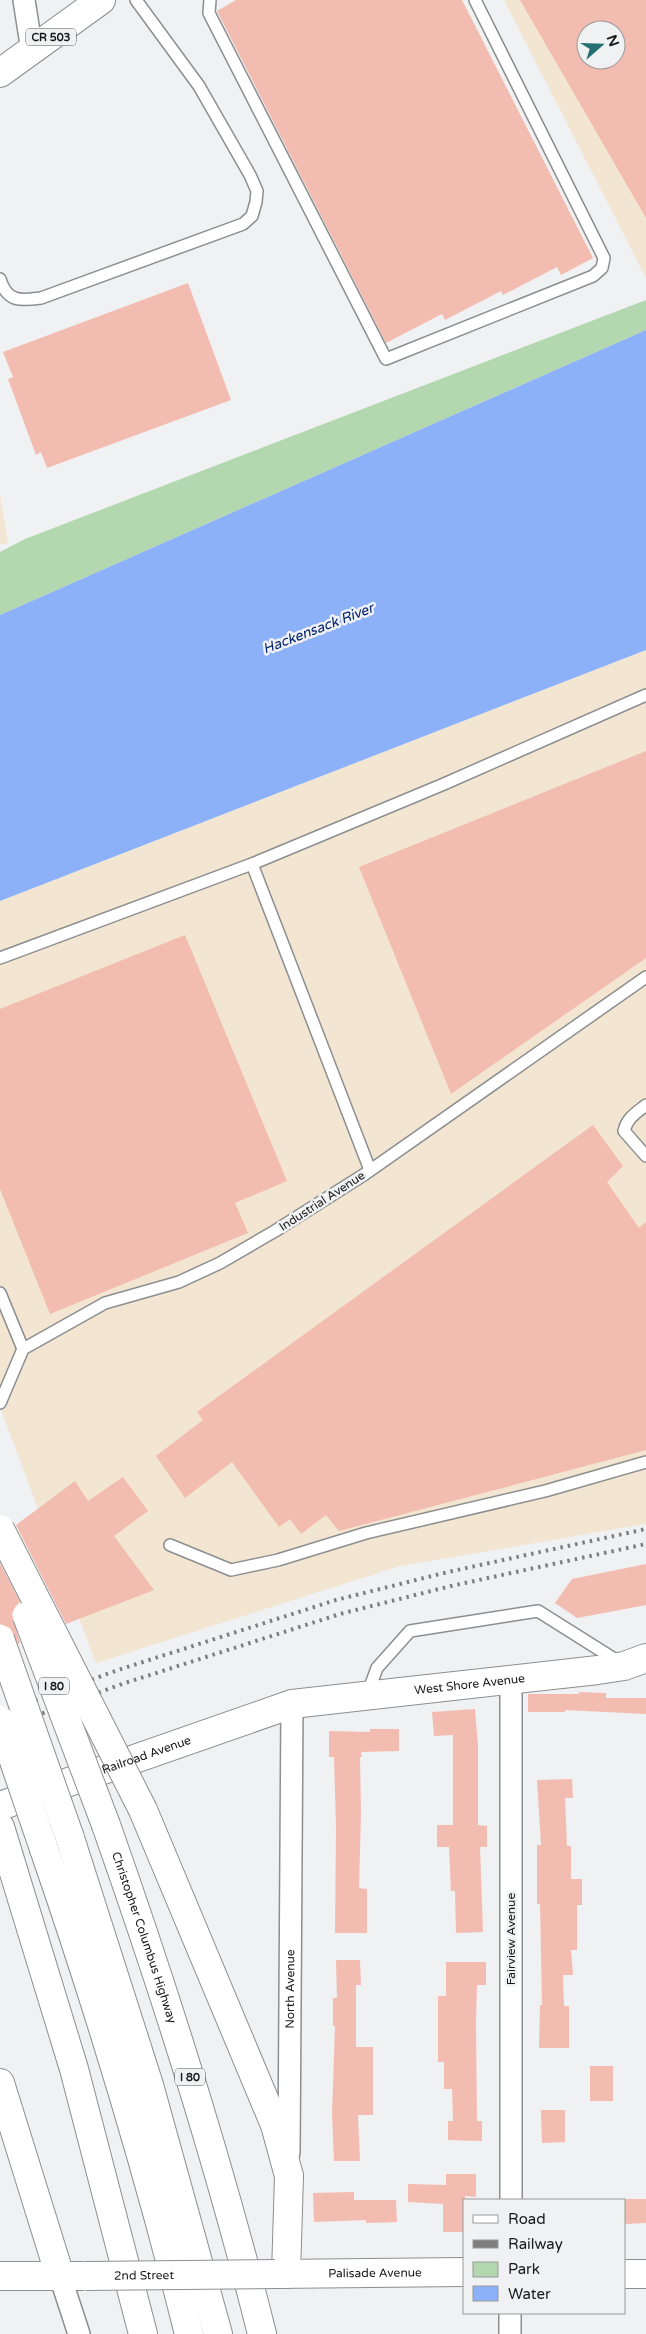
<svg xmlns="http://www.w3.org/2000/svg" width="646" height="2334" viewBox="0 0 646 2334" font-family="'Varela Round',sans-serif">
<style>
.industrial{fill:#f2e5d1;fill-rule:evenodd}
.green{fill:#b3d8af}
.water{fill:#8cb1f8}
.building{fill:#f3bcb1;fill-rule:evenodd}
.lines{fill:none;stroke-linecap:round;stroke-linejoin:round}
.lane-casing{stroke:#8d8e8f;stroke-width:14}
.street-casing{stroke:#8d8e8f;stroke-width:24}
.secondary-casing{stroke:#8d8e8f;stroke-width:30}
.primary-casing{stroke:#8d8e8f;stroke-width:30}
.highway-casing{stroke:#8d8e8f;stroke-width:30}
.lane{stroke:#fff;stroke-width:11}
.street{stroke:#fff;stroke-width:21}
.secondary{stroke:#fff;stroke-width:28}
.primary{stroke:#fff;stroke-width:28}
.highway{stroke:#fff;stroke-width:28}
.rail{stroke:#7e7e7f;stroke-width:4;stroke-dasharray:2.5 5;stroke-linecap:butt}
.secondary-bridge-casing{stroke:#8d8e8f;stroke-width:30;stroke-linecap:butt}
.highway-bridge-casing{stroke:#8d8e8f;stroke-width:30;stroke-linecap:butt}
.secondary-bridge{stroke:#fff;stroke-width:28}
.highway-bridge{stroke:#fff;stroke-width:28}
.labels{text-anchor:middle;stroke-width:5;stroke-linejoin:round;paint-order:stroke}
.shield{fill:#f0f1f2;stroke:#595959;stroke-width:1}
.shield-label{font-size:11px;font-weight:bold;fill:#181818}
.street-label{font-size:12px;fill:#181818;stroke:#f0f1f2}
.water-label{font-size:14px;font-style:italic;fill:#012271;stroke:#f0f1f2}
</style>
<rect width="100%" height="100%" fill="#f0f1f2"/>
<g class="industrial">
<path d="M504,0H646V278ZM586,30H616V60H586Z"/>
<path d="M0,494L8,543L0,544Z"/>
<path d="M646,650V1524L400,1566L96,1663L0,1407V901Z"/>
</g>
<path class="green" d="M646,300V330L0,615V552L25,539Z"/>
<path class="water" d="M646,330V650L0,901V615Z"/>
<g class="building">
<path d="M236,0H462L593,258L561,275L557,267L503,295L501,291L445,320L442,314L386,343L217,11Z"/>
<path d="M520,0H646V218ZM586,30H616V60H586Z"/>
<path d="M188,283L231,400L47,468L41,452L36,455L8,379L13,377L3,352Z"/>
<path d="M646,751V958L451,1094L359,867Z"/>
<path d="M185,935L287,1181L235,1203L248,1233L50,1314L0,1189V1009Z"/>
<path d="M593,1125L623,1166L607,1182L639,1228L646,1222V1450L339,1531L326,1515L301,1534L290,1519L279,1527L232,1462L185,1498L156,1456L203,1420L197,1412Z"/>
<path d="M123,1477L148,1511L114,1536L154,1590L66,1624L16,1525L75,1481L88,1501Z"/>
<path d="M0,1563L20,1602L15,1607L12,1614L20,1643L18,1644L10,1628L0,1624Z"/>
<path d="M646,1564V1605L577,1618L555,1603L572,1579Z"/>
<path d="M579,1692L606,1693V1698H646V1714L565,1710V1712H528V1694H579Z"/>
<path d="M475,1709L478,1746V1825L487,1826V1847H480L483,1932L456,1933L455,1891H451L449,1847H437V1825H453V1735L434,1736L432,1712Z"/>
<path d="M370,1729H399V1751L361,1752L362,1757H360L361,1812L359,1888L367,1889V1933H335L336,1827L334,1757H329V1731L370,1732Z"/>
<path d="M572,1779L573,1798H565L567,1846H571V1879H582V1905H577V1950H571L573,1975H563L564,2006H569V2048H539L540,2005H542L540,1904H537V1845H541L537,1780Z"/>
<path d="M336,1960H360L361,1985H356V2047H373V2115H358L360,2161H334L332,2114L335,2026H333V1998H337Z"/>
<path d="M446,1962H486V1985H477L476,2022L477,2121H482V2141L448,2140V2121H453L452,2089H444V2062H438V1996H446Z"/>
<rect x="590" y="2066" width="23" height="35"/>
<path d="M541,2110H565V2142L542,2143Z"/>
<path d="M446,2174H476V2197L465,2196V2232H443V2204L408,2202V2184L446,2185Z"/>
<path d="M354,2192V2200H396L397,2222L366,2223V2220L314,2222L313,2193Z"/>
<path d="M625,2199H646V2223L625,2224Z"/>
</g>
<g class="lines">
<defs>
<g id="lane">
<path d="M210,0L209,13L386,359L593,276L602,268L604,258L475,0"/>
<path d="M0,279C7,302 20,301 41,298L243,224L252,216L256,202L257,191L250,175L199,86L136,0"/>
<path d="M252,864L444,784L646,695"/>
<path d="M0,958L252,864L370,1170"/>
<path d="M646,1105C636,1113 627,1118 624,1131L646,1156"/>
<path d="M0,1293L23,1349"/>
<path d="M0,1403L23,1349L105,1303L179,1282L220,1263L275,1231L365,1174L646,977"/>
<path d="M170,1545L231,1570L278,1560L366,1533L545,1491L646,1462"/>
<path d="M367,1695L377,1668L410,1631L538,1611L619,1662"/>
</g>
<g id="street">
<path d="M24,0L32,51"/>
<path d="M511,1678V2200"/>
<path id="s1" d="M289,2153L292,1704"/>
<path d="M60,2276L79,2334"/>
<path d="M510,2334V2313"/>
</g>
<g id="secondary">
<path id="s2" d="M0,1806L292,1704L598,1670L624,1666L646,1658"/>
<path id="s3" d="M275,2274L465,2272"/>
<path d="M286,2274L289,2176"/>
<path d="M625,2274H646"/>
<path d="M0,2276H82"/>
</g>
<path id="primary" d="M0,73L101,0"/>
<g id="highway">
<path d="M143,1810L275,2125L289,2176"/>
<path id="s4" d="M106,1825C165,1992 219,2162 262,2334"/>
<path d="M0,1827L74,2069L143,2334"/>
<path d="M70,1838L149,2085L218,2334"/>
<path d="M44,1849C99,2008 148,2170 189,2334"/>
<path d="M0,2083L60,2276"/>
</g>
</defs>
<use href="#lane" class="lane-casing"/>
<use href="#street" class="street-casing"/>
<use href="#secondary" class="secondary-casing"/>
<use href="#primary" class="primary-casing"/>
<use href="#highway" class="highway-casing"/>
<use href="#lane" class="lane"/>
<use href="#street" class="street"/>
<use href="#secondary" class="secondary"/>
<use href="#primary" class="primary"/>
<use href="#highway" class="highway"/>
<g class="rail">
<path d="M0,1713L118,1670L336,1600L448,1572L646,1529"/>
<path d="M0,1729L122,1684L340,1614L451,1586L646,1544"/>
</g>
<defs>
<g id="secondary-bridge">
<path id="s5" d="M86,2276L275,2274"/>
</g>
<g id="highway-bridge">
<path d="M0,1529L143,1810"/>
<path d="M27,1616L106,1825"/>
<path d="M0,1639L70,1838"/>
<path d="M0,1720L44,1849"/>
</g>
</defs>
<use href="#secondary-bridge" class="secondary-bridge-casing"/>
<use href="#highway-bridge" class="highway-bridge-casing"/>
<use href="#secondary-bridge" class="secondary-bridge"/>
<use href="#highway-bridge" class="highway-bridge"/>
</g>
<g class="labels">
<g class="shield">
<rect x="26" y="28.5" width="50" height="17" rx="4"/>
<rect x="39" y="1677.5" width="30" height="17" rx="4"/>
<rect x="175" y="2068.5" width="30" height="17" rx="4"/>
</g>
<g class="shield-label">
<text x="51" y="41">CR 503</text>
<text x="54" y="1690">I 80</text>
<text x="190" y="2081">I 80</text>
</g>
<g class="street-label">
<text transform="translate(322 1201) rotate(-33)" y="4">Industrial Avenue</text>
<text dy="4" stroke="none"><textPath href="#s2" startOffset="488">West Shore Avenue</textPath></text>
<text dy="4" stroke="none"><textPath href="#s2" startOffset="155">Railroad Avenue</textPath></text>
<text dy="4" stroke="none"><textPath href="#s4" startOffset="119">Christopher Columbus Highway</textPath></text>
<text transform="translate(511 1939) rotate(-90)" y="4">Fairview Avenue</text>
<text dy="4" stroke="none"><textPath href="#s1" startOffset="164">North Avenue</textPath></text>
<text dy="4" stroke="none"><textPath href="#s3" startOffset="100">Palisade Avenue</textPath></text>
<text dy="4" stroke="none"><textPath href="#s5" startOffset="58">2nd Street</textPath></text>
</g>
<g class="water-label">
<text transform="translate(318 628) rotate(-21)" y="5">Hackensack River</text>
</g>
</g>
<rect x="463" y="2199" width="162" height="115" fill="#f0f1f2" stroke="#9a9a9b"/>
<rect x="473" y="2215" width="25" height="8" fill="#ffffff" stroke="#9a9a9b"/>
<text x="508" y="2224" font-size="15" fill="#181818">Road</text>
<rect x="473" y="2240" width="25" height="8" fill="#7e7e7f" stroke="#9a9a9b"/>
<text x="508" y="2249" font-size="15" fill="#181818">Railway</text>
<rect x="473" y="2262" width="25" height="15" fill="#b3d8af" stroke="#9a9a9b"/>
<text x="508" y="2274" font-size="15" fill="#181818">Park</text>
<rect x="473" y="2286" width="25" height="15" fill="#8cb1f8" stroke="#9a9a9b"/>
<text x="508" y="2299" font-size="15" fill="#181818">Water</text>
<g transform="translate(601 45) rotate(70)"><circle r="24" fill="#f0f1f2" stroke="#9a9a9b"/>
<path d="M0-4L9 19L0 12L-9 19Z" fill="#246f71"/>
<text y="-8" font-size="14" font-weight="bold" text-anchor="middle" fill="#181818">N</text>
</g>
</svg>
